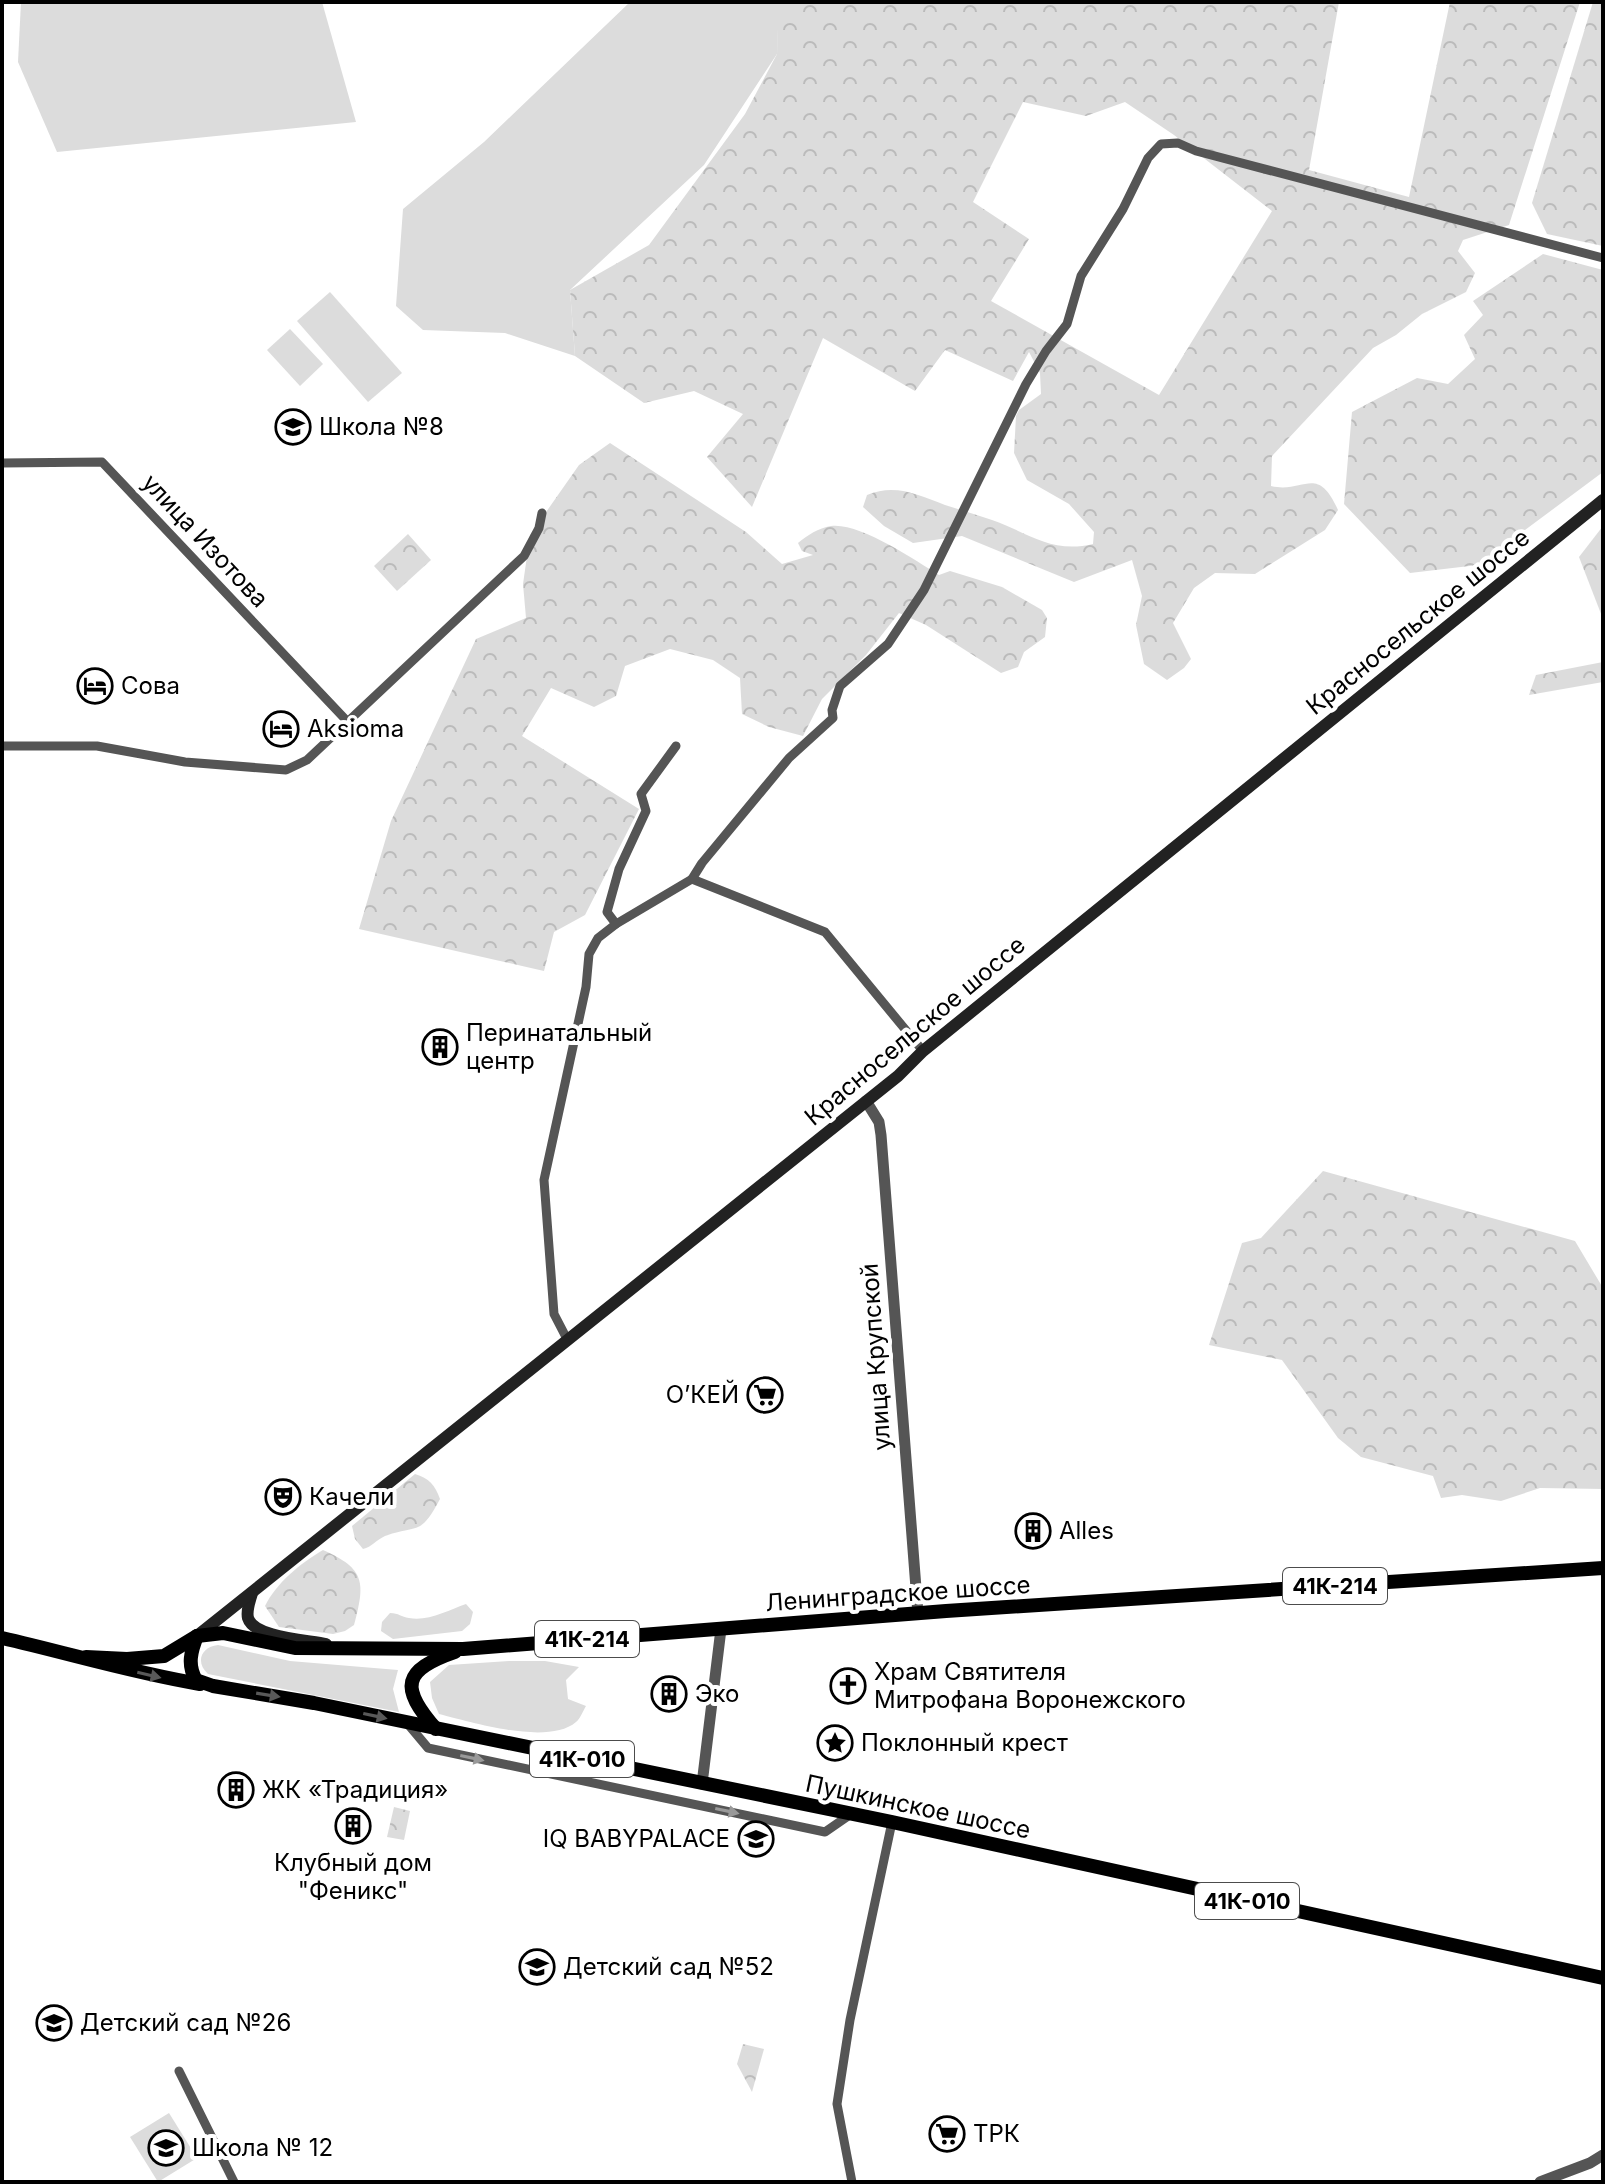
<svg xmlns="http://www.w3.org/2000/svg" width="1605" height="2184" viewBox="0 0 1605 2184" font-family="Inter,sans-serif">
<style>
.green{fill:#dcdcdc}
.forest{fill:url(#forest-crowns);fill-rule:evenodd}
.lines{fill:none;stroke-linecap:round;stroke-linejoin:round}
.minor{stroke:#555;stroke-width:9}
.tertiary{stroke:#555;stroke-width:11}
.secondary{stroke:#222;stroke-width:12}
.primary{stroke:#000;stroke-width:14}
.oneway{fill:#595959}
.oneway2{fill:#999}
.labels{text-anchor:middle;stroke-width:8;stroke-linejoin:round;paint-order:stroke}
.shield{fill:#fff;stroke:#4c4c4c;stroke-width:2}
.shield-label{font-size:22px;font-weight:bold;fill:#000}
.poi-label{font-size:24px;fill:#000;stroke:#fff;text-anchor:start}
.street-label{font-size:24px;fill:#000;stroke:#fff}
</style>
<defs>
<pattern id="forest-crowns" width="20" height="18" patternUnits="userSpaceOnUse" patternTransform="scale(2)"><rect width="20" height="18" fill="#dcdcdc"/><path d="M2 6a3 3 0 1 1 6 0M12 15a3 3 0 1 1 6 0" fill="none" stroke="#bbb"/></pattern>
</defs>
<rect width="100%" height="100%" fill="#fff"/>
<g class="green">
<path d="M21,2H322L356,122L57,152L18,62Z"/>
<path d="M630,2H779L777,54L704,165L570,290L575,356L505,333L423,330L396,306L403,209L484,142Z"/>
<path d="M330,292L402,373L368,402L297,321Z"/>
<path d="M290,329L323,364L300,386L267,350Z"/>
<path d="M466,1604L473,1612L470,1624L462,1631L393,1639L381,1631L382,1622L390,1613C399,1613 401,1617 409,1618C427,1622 449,1610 466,1604Z"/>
<path d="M218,1645L290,1661L398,1670L393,1689L399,1712L208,1674C195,1662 201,1647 218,1645Z"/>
<path d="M509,1661H545L579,1667L566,1680L568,1699L586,1706C583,1711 580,1719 576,1722C548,1746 471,1722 439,1714L432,1698L430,1682L449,1665Z"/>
<path d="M169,2113L197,2158L158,2182L130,2137Z"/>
</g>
<g class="forest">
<path d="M778,2H1339L1309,170L1409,197L1450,2H1580L1509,225L1463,240L1458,251L1475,273L1466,292L1422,314L1396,335L1373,348L1272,456L1271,486C1304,494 1317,463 1338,510L1325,530L1255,574L1215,573L1194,588L1173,623L1191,659L1184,668L1167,680L1144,664L1136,625L1142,596L1132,560L1074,582L962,536L913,543L884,526L863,507L867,495C895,483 919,495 945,505C961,510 977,515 992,520C1029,533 1052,554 1093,544L1094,532L1069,504L1027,480L1014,453L1016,416L1019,410L1041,394L1040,373L1029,352L1013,381L945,350L915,391L823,338L752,507L707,457L743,414L694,391L644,403L575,356L570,290L649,245L745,114L777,54ZM1023,102L1086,116L1125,102L1174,135L1272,211L1159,395L991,301L1029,239L973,202Z"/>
<path d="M1593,2H1603V246L1547,234L1532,203Z"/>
<path d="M1543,254L1603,270V472L1478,565L1410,573L1344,504L1352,412L1417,378L1448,384L1475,359L1464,335L1483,315L1473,301Z"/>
<path d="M610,443L746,532L782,564L813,555L802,551L798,543C808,535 818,528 831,526C859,522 915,560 939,575L950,571L1002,587L1042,610L1047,618L1045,637L1024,652L1018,667L1001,673L926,625L899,613L866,655L822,699L803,736L769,727L742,714L740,678L713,660L670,649L625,666L616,696L594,707L551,688L522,736L639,809L585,915L554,932L544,971L359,929L391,821L476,639L526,618L523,584L530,535L579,465Z"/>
<path d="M1603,526V619L1579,557Z"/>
<path d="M408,534L431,560L397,591L374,566Z"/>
<path d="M1603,662V682L1529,695L1536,675Z"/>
<path d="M1323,1171L1575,1241L1603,1288V1489L1540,1488L1501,1501L1462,1495L1441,1498L1433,1476L1361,1457L1338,1438L1282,1360L1209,1345L1242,1243L1261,1238Z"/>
<path d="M415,1474C429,1478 435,1485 440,1499C420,1537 418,1524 385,1536C376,1540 372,1547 363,1549L355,1539L352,1526Z"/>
<path d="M323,1550C366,1569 365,1583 354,1625L345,1631L333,1634L279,1627L265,1606C276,1583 301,1563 323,1550Z"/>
<path d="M394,1807L410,1811L404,1840L387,1837Z"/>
<path d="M743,2044L764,2049L752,2092L737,2064Z"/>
</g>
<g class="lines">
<g class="minor">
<path d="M2,463L102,462L346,720"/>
<path d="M2,746H97L185,762L286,770L307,760L524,556L539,528L542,513"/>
<path d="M692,879L702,863L789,758L833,718L832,710L840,686L888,644L924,590L1026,384L1046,351L1067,324L1081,276L1123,209L1148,158L1161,144L1178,143L1196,151L1603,258"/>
<path d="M616,924L607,912L619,869L646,811L641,794L676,746"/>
<path d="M567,1339L554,1314L544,1180L586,987L589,954L598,938L616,924L692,879L825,932L923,1051"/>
<path d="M407,1723L428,1748L825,1832L851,1814"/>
<path d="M179,2071L234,2182"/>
<path d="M852,2182L837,2104L850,2020L892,1822"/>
</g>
<g class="tertiary">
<path d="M866,1101L879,1122L881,1135L918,1614"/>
<path d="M702,1784L721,1629"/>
<path d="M1540,2182L1590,2163L1603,2155"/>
</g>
<g class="secondary">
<path d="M252,1593C250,1601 246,1610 248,1618C254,1638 308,1640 326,1644"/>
<path d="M197,1636L898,1076L923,1051L1603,500"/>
</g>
<g class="primary">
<path d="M197,1636C191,1651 187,1665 196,1680L213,1686L314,1703L892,1822L1603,1978"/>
<path d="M2,1638C68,1653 133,1673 200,1684"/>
<path d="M86,1657L127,1659L164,1656L197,1636L223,1633L295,1648L463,1649L946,1611L1603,1568"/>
<path d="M436,1729C399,1687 403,1670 455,1652"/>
</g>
</g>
<defs><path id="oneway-solid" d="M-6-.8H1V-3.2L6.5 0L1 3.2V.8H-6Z" transform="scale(2)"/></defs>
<g class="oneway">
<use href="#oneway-solid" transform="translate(149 1675) rotate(13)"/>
<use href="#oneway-solid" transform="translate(268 1695) rotate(9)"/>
<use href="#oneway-solid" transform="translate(375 1716) rotate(12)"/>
</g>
<g class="oneway2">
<use href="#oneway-solid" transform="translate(472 1758) rotate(12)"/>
<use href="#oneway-solid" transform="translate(727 1811) rotate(12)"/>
</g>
<defs>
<symbol id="school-ring" viewBox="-11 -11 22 22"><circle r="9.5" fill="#fff" stroke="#000" stroke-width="1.5"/><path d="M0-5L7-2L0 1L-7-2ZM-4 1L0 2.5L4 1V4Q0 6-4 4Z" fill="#000"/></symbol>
<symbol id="hotel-ring" viewBox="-11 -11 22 22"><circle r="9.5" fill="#fff" stroke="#000" stroke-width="1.5"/><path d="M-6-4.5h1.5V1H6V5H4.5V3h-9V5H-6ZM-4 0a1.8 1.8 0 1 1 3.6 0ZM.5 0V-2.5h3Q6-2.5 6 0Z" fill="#000"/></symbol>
<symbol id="building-ring" viewBox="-11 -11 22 22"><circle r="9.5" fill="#fff" stroke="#000" stroke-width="1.5"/><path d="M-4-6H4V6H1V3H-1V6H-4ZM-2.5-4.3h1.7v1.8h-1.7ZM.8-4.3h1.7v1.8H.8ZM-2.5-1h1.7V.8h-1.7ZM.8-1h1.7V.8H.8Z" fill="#000"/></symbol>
<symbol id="supermarket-ring" viewBox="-11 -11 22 22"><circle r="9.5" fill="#fff" stroke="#000" stroke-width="1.5"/><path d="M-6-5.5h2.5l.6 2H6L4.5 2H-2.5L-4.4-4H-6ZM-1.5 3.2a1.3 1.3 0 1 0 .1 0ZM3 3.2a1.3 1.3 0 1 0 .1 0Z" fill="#000"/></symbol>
<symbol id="theatre-ring" viewBox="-11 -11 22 22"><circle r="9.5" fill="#fff" stroke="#000" stroke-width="1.5"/><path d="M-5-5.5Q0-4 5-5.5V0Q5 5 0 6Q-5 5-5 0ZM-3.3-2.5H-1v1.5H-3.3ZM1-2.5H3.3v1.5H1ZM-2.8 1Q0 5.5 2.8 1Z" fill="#000"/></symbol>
<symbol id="church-ring" viewBox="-11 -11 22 22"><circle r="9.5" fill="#fff" stroke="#000" stroke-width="1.5"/><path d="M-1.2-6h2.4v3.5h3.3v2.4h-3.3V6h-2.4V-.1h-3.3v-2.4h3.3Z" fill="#000"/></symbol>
<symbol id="sight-ring" viewBox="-11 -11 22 22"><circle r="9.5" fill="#fff" stroke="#000" stroke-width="1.5"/><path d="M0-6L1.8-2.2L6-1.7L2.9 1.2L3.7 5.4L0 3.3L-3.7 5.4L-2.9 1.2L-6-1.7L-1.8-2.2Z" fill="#000"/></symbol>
</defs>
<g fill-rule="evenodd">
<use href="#school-ring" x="273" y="407" width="40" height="40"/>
<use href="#hotel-ring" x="75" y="666" width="40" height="40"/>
<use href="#hotel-ring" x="261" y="709" width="40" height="40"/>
<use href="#building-ring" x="420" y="1027" width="40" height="40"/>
<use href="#supermarket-ring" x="745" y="1375" width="40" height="40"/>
<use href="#theatre-ring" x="263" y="1477" width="40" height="40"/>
<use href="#building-ring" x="1013" y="1511" width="40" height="40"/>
<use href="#church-ring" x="828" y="1666" width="40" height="40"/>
<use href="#building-ring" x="649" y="1674" width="40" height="40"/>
<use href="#sight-ring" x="815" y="1723" width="40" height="40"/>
<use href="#building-ring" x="216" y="1770" width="40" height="40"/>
<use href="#building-ring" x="333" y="1806" width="40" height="40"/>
<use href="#school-ring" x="736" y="1819" width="40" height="40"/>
<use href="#school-ring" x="517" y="1947" width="40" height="40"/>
<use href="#school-ring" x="34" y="2003" width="40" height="40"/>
<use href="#supermarket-ring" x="927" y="2114" width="40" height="40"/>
<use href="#school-ring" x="146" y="2128" width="40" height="40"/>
</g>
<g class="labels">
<g class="shield">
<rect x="1283" y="1568" width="104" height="36" rx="6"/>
<rect x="535" y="1621" width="104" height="36" rx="6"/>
<rect x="530" y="1741" width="104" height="36" rx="6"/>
<rect x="1195" y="1883" width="104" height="36" rx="6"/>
</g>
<g class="shield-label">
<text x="1335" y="1594">41К-214</text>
<text x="587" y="1647">41К-214</text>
<text x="582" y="1767">41К-010</text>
<text x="1247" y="1909">41К-010</text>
</g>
<g class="poi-label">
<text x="319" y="435">Школа №8</text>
<text x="121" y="694">Сова</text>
<text x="307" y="737">Aksioma</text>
<text x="466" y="1041">Перинатальный<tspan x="466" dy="28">центр</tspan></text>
<text x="739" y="1403" text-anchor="end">О’КЕЙ</text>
<text x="309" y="1505">Качели</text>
<text x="1059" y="1539">Alles</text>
<text x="874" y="1680">Храм Святителя<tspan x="874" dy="28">Митрофана Воронежского</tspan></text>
<text x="695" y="1702">Эко</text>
<text x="861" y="1751">Поклонный крест</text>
<text x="262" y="1798">ЖК «Традиция»</text>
<text x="730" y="1847" text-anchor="end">IQ BABYPALACE</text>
<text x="353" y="1871" text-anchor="middle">Клубный дом<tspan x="353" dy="28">"Феникс"</tspan></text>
<text x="563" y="1975">Детский сад №52</text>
<text x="80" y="2031">Детский сад №26</text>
<text x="973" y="2142">ТРК</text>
<text x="192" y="2156">Школа № 12</text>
</g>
<g class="street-label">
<text transform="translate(205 541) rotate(47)" y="8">улица Изотова</text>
<text transform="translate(1418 622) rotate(-39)" y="8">Красносельское шоссе</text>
<text transform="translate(915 1031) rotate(-40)" y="8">Красносельское шоссе</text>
<text transform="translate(876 1357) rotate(-94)" y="8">улица Крупской</text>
<text transform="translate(898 1594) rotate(-4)" y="8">Ленинградское шоссе</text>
<text transform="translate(918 1807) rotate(12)" y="8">Пушкинское шоссе</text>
</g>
</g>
<rect width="1605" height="2184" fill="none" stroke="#000000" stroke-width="8"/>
</svg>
